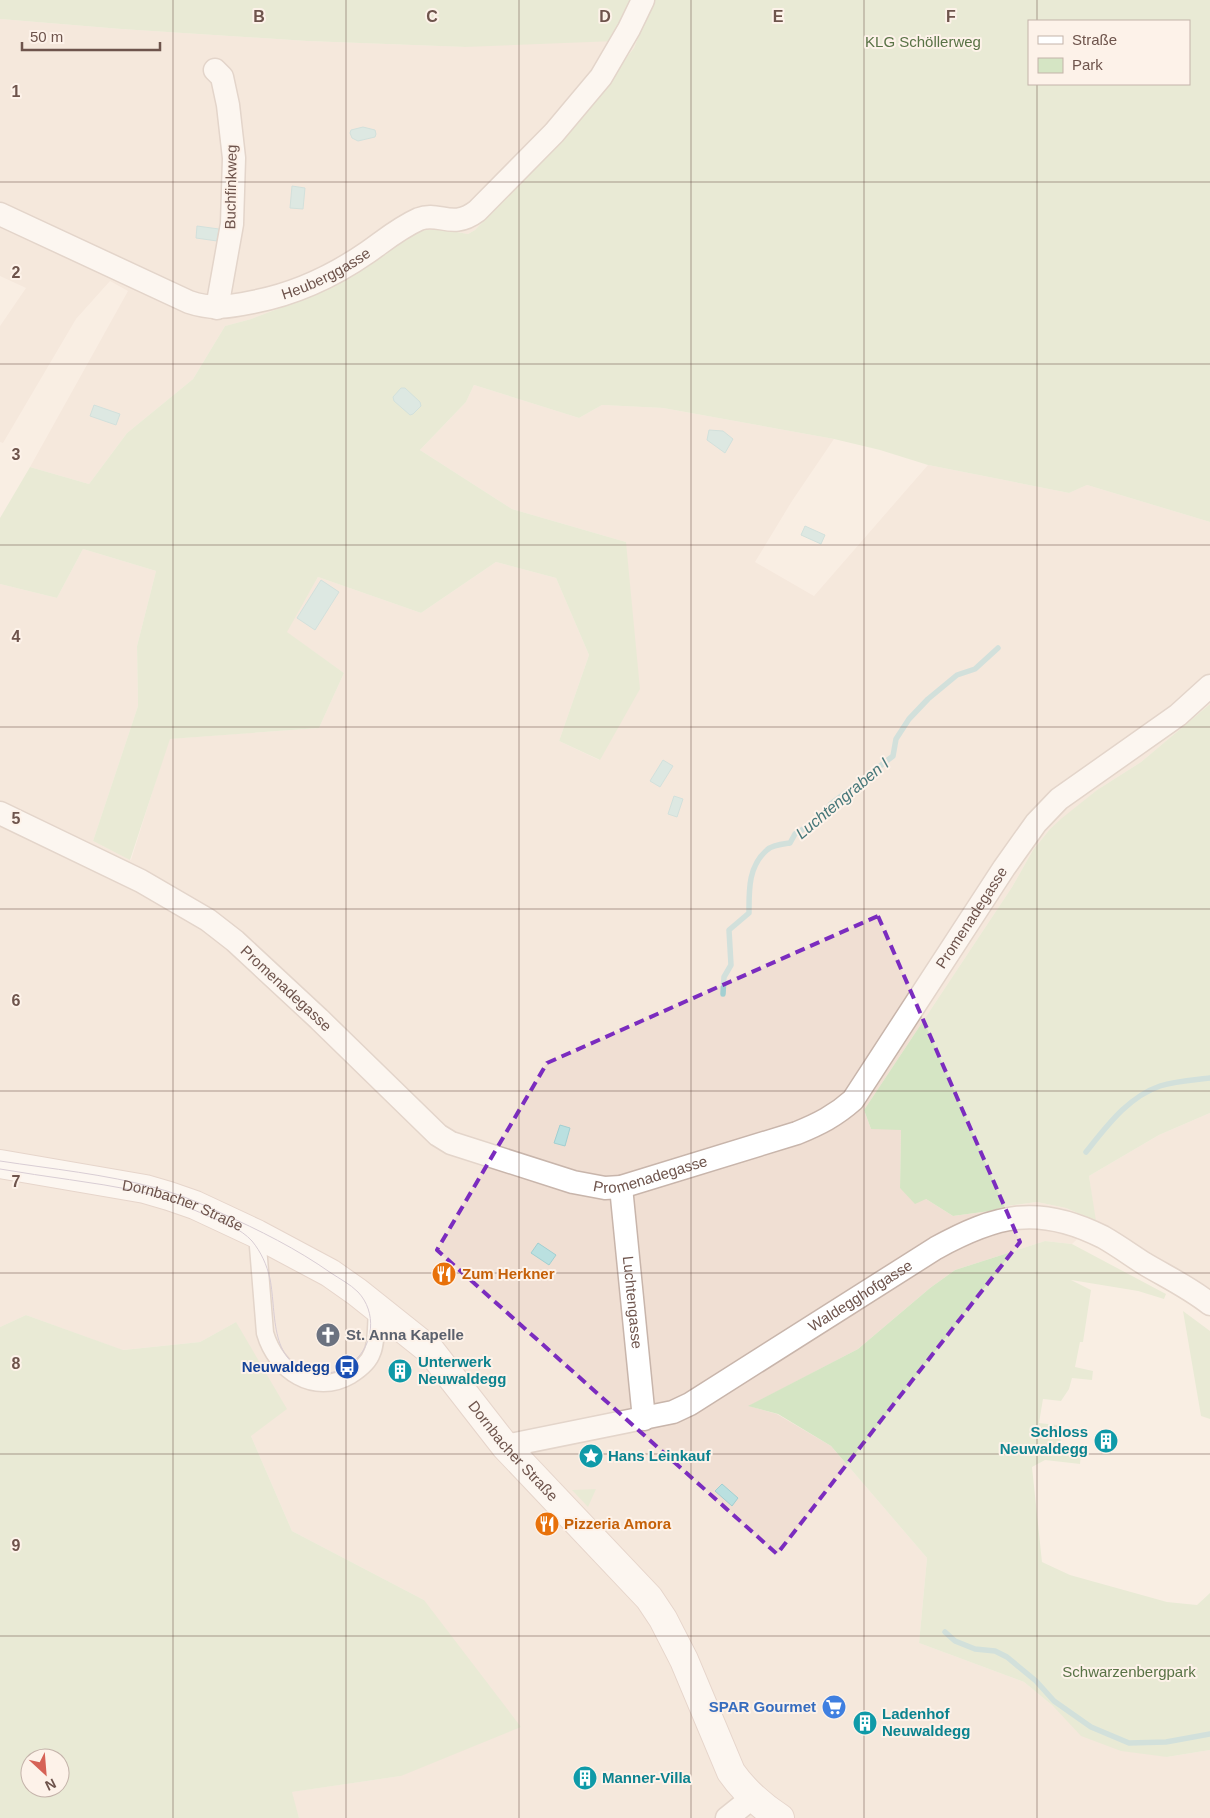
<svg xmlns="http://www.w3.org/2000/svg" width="1210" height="1818" viewBox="0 0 1210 1818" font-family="Arial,sans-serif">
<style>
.residential{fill:#f0dfd3}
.green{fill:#d5e5c4;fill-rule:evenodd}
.water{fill:#bae0e0;stroke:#a2cfd1}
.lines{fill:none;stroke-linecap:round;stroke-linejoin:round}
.stream{stroke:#a2cfd1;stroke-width:5.5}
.pedestrian-casing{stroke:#c8b5ab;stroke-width:19}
.minor-casing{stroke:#c8b5ab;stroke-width:25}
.secondary-casing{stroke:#ceb6ac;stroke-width:30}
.pedestrian{stroke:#fff;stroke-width:16}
.minor{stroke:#fff;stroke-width:22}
.secondary{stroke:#fff;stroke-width:28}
.tram{stroke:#b0a4c1;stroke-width:1}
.marked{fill:none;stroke:#7b2cbf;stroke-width:4;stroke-dasharray:10 6;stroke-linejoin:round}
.grid{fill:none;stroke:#6e544c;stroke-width:1;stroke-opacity:0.55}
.labels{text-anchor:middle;stroke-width:4;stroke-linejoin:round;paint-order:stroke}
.park-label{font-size:15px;fill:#597346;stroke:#fdf2e9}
.street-label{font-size:15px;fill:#6e544c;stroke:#fdf2e9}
.food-label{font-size:15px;font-weight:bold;fill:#c56008;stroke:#fdf2e9;text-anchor:start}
.worship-label{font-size:15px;font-weight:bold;fill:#5b616d;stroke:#fdf2e9;text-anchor:start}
.culture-label{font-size:15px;font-weight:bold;fill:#0d838f;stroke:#fdf2e9;text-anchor:start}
.transit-label{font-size:15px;font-weight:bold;fill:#164399;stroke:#fdf2e9;text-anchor:end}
.shop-label{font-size:15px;font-weight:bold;fill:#366cbe;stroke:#fdf2e9;text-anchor:end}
.water-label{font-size:16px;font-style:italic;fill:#467779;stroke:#fdf2e9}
.grid-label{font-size:16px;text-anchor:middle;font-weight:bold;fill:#6e544c;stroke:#fdf2e9;stroke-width:4;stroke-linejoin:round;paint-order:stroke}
</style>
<rect width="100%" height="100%" fill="#f9eee3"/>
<g class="residential">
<path d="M652,0L634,48L563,136L475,230L468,234L440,229L296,302L251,319L225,326L193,379L127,433L89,484L30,467L128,291L110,281L76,319L3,443L0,442V326L26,288L0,276V19L121,29L307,41L465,47Z"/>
<path d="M474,385L579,418L602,405L663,408L834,439L792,501L755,562L814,596L928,465L1069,493L1087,485L1210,522V704L1141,762L1097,790L1050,829L1033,850L1012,887L864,1110L871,1129H901L900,1188L926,1199L953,1216L990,1211L1007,1206L1037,1202L1066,1208L1095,1221L1089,1176L1159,1135L1210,1113V1293L1096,1221L1072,1244L1045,1241L955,1270L930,1288L858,1349L749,1406L777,1414L831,1446L927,1558L919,1643L1024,1682L1053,1706L1167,1757L1210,1750V1818H299L291,1792L401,1776L424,1600L292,1531L251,1436L236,1322L200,1342L122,1350L26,1315L0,1327V584L57,598L83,549L156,571L137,646L138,706L93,841L131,860L169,739L319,728L344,673L286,632L318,577L421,613L496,562L556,578L589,655L559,741L599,760L626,542L512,509L420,450L466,402Z"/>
</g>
<g class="green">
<path d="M0,0H638L616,41L465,47L307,41L121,29L0,19Z"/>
<path d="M652,0H1210V522L1087,485L1069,493L928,465L880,450L834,439L663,408L602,405L579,418L474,385L466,402L420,450L512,509L626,542L640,689L600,760L559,741L589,655L556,578L496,562L421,613L318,577L287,632L344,673L319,728L170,739L130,860L93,841L138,706L137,646L156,571L83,549L57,598L0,584V518L30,467L89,484L127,433L193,379L225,326L251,319L296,302L352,274L415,231L440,229L468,234L475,230L563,136L634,48ZM1029,21H1189V84H1029Z"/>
<path d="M1210,704V1113L1159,1135L1089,1176L1096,1221L1066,1208L1037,1202L1007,1206L990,1211L953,1216L926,1199L915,1204L900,1188L901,1130L871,1129L864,1110L1012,887L1033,850L1050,829L1062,818L1097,790L1141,762Z"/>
<path d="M1045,1241L1072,1244L1166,1294L1164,1299L1138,1291L1071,1280L1091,1290L1083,1342H1080L1075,1367L1093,1371L1092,1380L1072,1378L1069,1389L1061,1401L1043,1399L1039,1423L1057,1425L1061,1438L1060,1450L1081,1454L1080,1464L1045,1460L1032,1467L1042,1562L1070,1575L1167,1602L1197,1605L1210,1593V1750L1167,1757L1121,1751L1081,1736L1053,1706L1024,1682L919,1643L927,1558L831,1446L778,1414L748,1406L858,1349L930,1288L955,1270Z"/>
<path d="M1183,1311L1210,1331V1419L1201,1416Z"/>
<path d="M26,1315L123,1350L200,1342L236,1322L287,1409L251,1436L292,1531L424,1600L521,1727L401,1776L292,1792L299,1818H0V1327ZM30,1758H60V1788H30Z"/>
<path d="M596,1489L588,1507L572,1490Z"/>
</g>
<g class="water">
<path d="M363,127L375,130L376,134L375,137L358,141L352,138L350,133L351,130Z"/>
<path d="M292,186L305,188L303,209L290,208Z"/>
<path d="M197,226L219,229L217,241L196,238Z"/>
<path d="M401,388H405L420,402L421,406L413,414L410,415L394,401L393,397Z"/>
<path d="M94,405L120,414L116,425L90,416Z"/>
<path d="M709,430L723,431L733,439L725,453L707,440Z"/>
<path d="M805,526L825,535L821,544L801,535Z"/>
<path d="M321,580L339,592L315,630L297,618Z"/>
<path d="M663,760L673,766L660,787L650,781Z"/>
<path d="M674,796L683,799L677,817L668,814Z"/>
<path d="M560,1125L570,1128L565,1146L554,1143Z"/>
<path d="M538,1243L556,1255L549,1265L531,1253Z"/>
<path d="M722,1484L738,1498L732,1506L715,1491Z"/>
</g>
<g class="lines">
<g class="stream">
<path d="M723,994L724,977L731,965L729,930L749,913C749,891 748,866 767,850C772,845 783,844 790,843L795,834L819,820L831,804L893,756L896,739L909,719L928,699L957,675L975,669L998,648"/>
<path d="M1086,1152C1107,1126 1128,1097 1160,1086C1176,1081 1194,1080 1210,1078"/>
<path d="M945,1632L955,1641L975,1649L995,1651L1007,1657L1036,1681L1054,1701L1091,1727L1129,1743L1166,1742L1210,1734"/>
</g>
<defs>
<path id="pedestrian" d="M257,1234L265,1333C276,1371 314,1397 351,1375C359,1370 369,1362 372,1353C377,1343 376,1319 377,1307"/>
<g id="minor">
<path d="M215,70L222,77L228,105L234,158L232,224L217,308"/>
<path id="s1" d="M0,214L189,302C213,310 228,307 253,302C295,294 332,277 368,252C385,240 399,228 419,219C439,211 452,230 477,211L554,133L601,77L629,29L643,0"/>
<path id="s2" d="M0,813L141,881L208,920L235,941L319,1019L438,1135L451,1143L573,1182L605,1188L621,1187L797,1133C819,1124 835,1116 853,1100L1004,868L1036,823L1059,799L1178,715L1210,686"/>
<path id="s3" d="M621,1187L644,1419"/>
<path id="s4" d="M505,1446L673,1412L690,1404L936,1248C996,1215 1038,1204 1103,1237C1117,1245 1131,1255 1145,1264C1167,1277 1190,1288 1210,1304"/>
<path d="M727,1818L752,1798"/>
</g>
<g id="secondary">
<path id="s5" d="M0,1164L145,1189L169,1196L195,1205L257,1234L330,1273L357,1292L431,1351L505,1446L649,1598L663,1619L684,1660L731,1772C745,1792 760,1805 780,1818"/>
</g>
</defs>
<use href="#pedestrian" class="pedestrian-casing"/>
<use href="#minor" class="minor-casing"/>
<use href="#secondary" class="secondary-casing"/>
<use href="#pedestrian" class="pedestrian"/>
<use href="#minor" class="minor"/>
<use href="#secondary" class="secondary"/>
<path class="tram" d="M0,1161C52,1169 105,1174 156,1188C179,1194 200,1203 221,1213C259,1230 297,1249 331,1273C340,1279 350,1284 358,1292C377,1312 374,1345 353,1362C343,1371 331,1374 318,1373C268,1367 277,1314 270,1279C267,1265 261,1252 252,1241C241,1229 224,1222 208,1216C185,1206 162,1196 138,1191C93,1182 46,1177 0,1169"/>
</g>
<path d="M0 0H1210V1818H0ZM878,916L1020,1242L777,1554L437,1250L547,1063Z" fill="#f9eee3" fill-opacity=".55" fill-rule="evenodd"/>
<path class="marked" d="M878,916L1020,1242L777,1554L437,1250L547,1063Z"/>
<path class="grid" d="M173,0V1818M346,0V1818M519,0V1818M691,0V1818M864,0V1818M1037,0V21M1037,84V1818M0,182H1210M0,364H1210M0,545H1210M0,727H1210M0,909H1210M0,1091H1210M0,1273H1210M0,1454H1210M0,1636H1210"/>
<defs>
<symbol id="restaurant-disc" viewBox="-11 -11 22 22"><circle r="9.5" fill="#e8710a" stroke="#fdf2e9"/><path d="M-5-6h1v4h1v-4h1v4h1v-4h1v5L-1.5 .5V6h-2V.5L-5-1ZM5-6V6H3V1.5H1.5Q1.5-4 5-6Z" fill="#fff"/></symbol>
<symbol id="church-disc" viewBox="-11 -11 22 22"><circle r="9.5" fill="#6b7280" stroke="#fdf2e9"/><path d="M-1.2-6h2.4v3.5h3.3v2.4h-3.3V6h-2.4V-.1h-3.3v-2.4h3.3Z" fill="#fff"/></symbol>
<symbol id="bus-disc" viewBox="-11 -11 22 22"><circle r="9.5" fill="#1a4fb4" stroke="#fdf2e9"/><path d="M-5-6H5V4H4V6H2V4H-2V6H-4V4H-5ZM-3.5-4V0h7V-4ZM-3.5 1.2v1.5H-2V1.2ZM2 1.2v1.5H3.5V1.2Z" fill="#fff"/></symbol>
<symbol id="building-disc" viewBox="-11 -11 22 22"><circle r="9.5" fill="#0f9aa8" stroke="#fdf2e9"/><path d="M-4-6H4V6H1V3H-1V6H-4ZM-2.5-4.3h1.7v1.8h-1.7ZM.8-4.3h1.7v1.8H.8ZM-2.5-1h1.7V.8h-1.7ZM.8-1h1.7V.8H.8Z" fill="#fff"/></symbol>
<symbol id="sight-disc" viewBox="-11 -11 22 22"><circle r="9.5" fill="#0f9aa8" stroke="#fdf2e9"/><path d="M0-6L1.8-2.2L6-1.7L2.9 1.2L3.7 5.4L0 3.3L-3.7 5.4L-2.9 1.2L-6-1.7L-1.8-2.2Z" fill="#fff"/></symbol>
<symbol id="supermarket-disc" viewBox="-11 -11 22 22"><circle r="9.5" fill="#3f7fe0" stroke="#fdf2e9"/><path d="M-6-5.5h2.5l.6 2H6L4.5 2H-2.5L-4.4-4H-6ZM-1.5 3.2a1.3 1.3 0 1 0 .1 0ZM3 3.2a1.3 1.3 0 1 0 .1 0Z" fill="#fff"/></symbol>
</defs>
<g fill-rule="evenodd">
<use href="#restaurant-disc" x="430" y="1260" width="28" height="28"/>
<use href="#church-disc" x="314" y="1321" width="28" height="28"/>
<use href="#bus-disc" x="333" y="1353" width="28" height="28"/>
<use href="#building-disc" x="386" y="1357" width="28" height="28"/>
<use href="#building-disc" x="1092" y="1427" width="28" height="28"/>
<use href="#sight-disc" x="577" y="1442" width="28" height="28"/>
<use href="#restaurant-disc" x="533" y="1510" width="28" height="28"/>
<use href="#supermarket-disc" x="820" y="1693" width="28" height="28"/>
<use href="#building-disc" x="851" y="1709" width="28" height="28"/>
<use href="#building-disc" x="571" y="1764" width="28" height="28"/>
</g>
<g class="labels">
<g class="park-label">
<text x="923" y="47">KLG Schöllerweg</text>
<text x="1129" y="1677">Schwarzenbergpark</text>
</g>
<g class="street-label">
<text transform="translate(231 187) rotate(-89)" y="5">Buchfinkweg</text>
<text dy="5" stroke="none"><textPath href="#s1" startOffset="352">Heuberggasse</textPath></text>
<text dy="5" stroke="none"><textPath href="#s2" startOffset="1208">Promenadegasse</textPath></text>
<text dy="5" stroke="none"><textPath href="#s2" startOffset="338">Promenadegasse</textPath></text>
<text dy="5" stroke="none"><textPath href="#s2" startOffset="772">Promenadegasse</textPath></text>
<text dy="5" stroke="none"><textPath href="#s5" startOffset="188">Dornbacher Straße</textPath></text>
<text dy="5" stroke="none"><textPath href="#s4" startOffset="392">Waldegghofgasse</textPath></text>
<text dy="5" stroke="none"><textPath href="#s3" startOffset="116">Luchtengasse</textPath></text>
<text dy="5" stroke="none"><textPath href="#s5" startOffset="608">Dornbacher Straße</textPath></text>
</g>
<g class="food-label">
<text x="462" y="1279">Zum Herkner</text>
<text x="564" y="1529">Pizzeria Amora</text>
</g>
<g class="worship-label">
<text x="346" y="1340">St. Anna Kapelle</text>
</g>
<g class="culture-label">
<text x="418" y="1367">Unterwerk<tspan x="418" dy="17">Neuwaldegg</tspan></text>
<text x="1088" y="1437" text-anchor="end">Schloss<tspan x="1088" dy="17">Neuwaldegg</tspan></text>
<text x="608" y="1461">Hans Leinkauf</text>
<text x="882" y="1719">Ladenhof<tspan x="882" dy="17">Neuwaldegg</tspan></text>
<text x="602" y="1783">Manner-Villa</text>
</g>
<g class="transit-label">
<text x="330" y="1372">Neuwaldegg</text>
</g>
<g class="shop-label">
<text x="816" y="1712">SPAR Gourmet</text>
</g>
<g class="water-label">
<text transform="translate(842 798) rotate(-40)" y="6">Luchtengraben I</text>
</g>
</g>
<g class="grid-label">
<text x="259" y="22">B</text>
<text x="432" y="22">C</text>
<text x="605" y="22">D</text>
<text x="778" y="22">E</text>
<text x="951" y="22">F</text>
<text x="16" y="97">1</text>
<text x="16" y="278">2</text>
<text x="16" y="460">3</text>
<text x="16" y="642">4</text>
<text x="16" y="824">5</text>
<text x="16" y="1006">6</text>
<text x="16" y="1187">7</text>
<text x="16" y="1369">8</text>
<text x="16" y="1551">9</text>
</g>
<rect x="1028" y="20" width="162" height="65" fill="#fdf2e9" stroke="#c4b3aa"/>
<rect x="1038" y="36" width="25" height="8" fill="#ffffff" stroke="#c4b3aa"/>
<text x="1072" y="45" font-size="15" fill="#6e544c">Straße</text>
<rect x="1038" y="58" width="25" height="15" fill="#d5e5c4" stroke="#c4b3aa"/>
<text x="1072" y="70" font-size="15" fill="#6e544c">Park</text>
<g transform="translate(45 1773) rotate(154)"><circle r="24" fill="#fdf2e9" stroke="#c4b3aa"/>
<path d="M0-4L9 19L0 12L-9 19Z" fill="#d66256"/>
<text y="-8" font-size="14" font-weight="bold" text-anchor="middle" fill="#6e544c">N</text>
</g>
<path d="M22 42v8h138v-8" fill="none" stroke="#6e544c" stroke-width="2.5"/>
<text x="30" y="42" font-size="15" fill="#6e544c" stroke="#fdf2e9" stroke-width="4" paint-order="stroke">50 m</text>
</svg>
